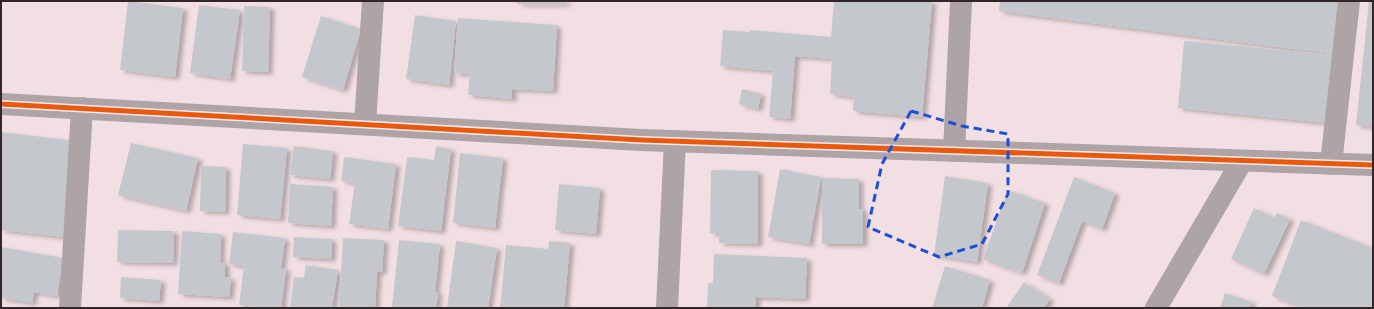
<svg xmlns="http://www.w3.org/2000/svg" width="1374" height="309" viewBox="0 0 1374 309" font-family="'Alegreya Sans',sans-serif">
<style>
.building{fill:#c4c8cc;filter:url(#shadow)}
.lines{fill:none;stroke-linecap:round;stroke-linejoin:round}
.minor{stroke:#aea3a5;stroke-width:22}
.cycleway-casing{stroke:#fee9ee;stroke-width:8}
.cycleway{stroke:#e8590c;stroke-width:5}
.marked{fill:none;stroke:#1d4ed8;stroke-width:3;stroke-dasharray:8 5;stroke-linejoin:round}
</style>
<defs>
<filter id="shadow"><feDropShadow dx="4.5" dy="2.5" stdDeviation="2" flood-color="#0004"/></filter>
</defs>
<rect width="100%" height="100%" fill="#f2dfe4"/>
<g class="building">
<path d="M128,1L183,8L175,77L120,70Z"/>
<rect x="517" y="1" width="49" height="3"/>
<path d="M834,1H932L922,117L853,111L854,97L830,94L832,59L795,56L790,119L769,117L773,71L720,66L723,30L750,32L751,30L831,37Z"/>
<path d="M1000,1H1339L1333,54L999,11Z"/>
<path d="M1369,1H1373V127L1356,125Z"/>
<path d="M199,5L240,10L230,79L190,73Z"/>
<path d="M244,6L270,7L268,72L242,71Z"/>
<path d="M415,15L456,21L449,85L406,79Z"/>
<path d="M321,16L361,29L343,90L302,77Z"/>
<path d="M458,18L557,25L553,91L512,89V99L468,95L470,74L454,73Z"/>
<path d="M1184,41L1333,55L1327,123L1178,108Z"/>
<path d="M742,89L761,94L758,109L739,104Z"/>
<path d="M1,132L76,141L65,237L1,230Z"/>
<path d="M131,143L198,158L186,211L118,195Z"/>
<path d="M243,144L287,148L280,219L237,215Z"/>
<path d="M294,146L333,151L330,179L290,175Z"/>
<path d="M436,146L451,149L441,231L398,226L407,157L434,160Z"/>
<path d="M460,153L503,158L495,228L453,223Z"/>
<path d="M344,157L396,164L388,229L349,224L355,183L341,181Z"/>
<path d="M201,166L226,167L225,212L200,211Z"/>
<path d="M780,169L821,177L809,244L768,237Z"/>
<path d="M711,170L758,171V244L719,243V234L710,233Z"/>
<path d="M945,176L988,183L977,262L934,255Z"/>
<path d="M1074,177L1115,193L1102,229L1082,221L1059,283L1037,275Z"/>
<path d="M822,178L859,179V209H863V244H822Z"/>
<path d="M290,184L333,187L331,226L288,223Z"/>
<path d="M559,184L600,188L596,234L555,230Z"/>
<path d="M1008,190L1045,203L1022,273L983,259Z"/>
<path d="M1254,208L1275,218L1277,213L1290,219L1264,274L1231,259Z"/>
<path d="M1301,220L1373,248V308H1303L1272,296Z"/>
<path d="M118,230L174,231L173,263L117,262Z"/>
<path d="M182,231L221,234L220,262L225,263V277L231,278L229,297L178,294Z"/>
<path d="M233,232L285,238L281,268L286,269L281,308H265L239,305L244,266L229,264Z"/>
<path d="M294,237L332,239L331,259L293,257Z"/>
<path d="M343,238L384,240L382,272H377L375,308H339Z"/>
<path d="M399,240L440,244L435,292H438L436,308L392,307Z"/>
<path d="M456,241L497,248L488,308H447Z"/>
<path d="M549,241L570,243L564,308H500L506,245L548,249Z"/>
<path d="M1,247L63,258L57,296L34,292L32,303L1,298Z"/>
<path d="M714,254L807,258L805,299L756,297V308H707L708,283H713Z"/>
<path d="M306,265L338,270L332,308H290L294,277L304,278Z"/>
<path d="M945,266L990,280L982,308H932Z"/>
<path d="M121,277L161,280L159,301L120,298Z"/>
<path d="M1024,282L1050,299L1044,308H1006Z"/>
<path d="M1225,293L1252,302L1250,308H1220Z"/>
</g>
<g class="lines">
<g class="minor">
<path d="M1,104L641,140L1373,165"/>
<path d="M365,124L373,1"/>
<path d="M954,151L961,1"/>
<path d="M1331,164L1349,1"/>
<path d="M70,308L82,108"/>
<path d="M667,308L675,141"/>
<path d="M1156,308L1242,161"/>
</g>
<defs>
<path id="cycleway" d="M1,104L641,140L1373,165"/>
</defs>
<use href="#cycleway" class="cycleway-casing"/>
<use href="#cycleway" class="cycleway"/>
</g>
<path class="marked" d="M911,111L962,126L1008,134V194L982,244L939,257L868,227L882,164Z"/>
<rect width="1374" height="309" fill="none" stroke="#332629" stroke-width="4"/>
</svg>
